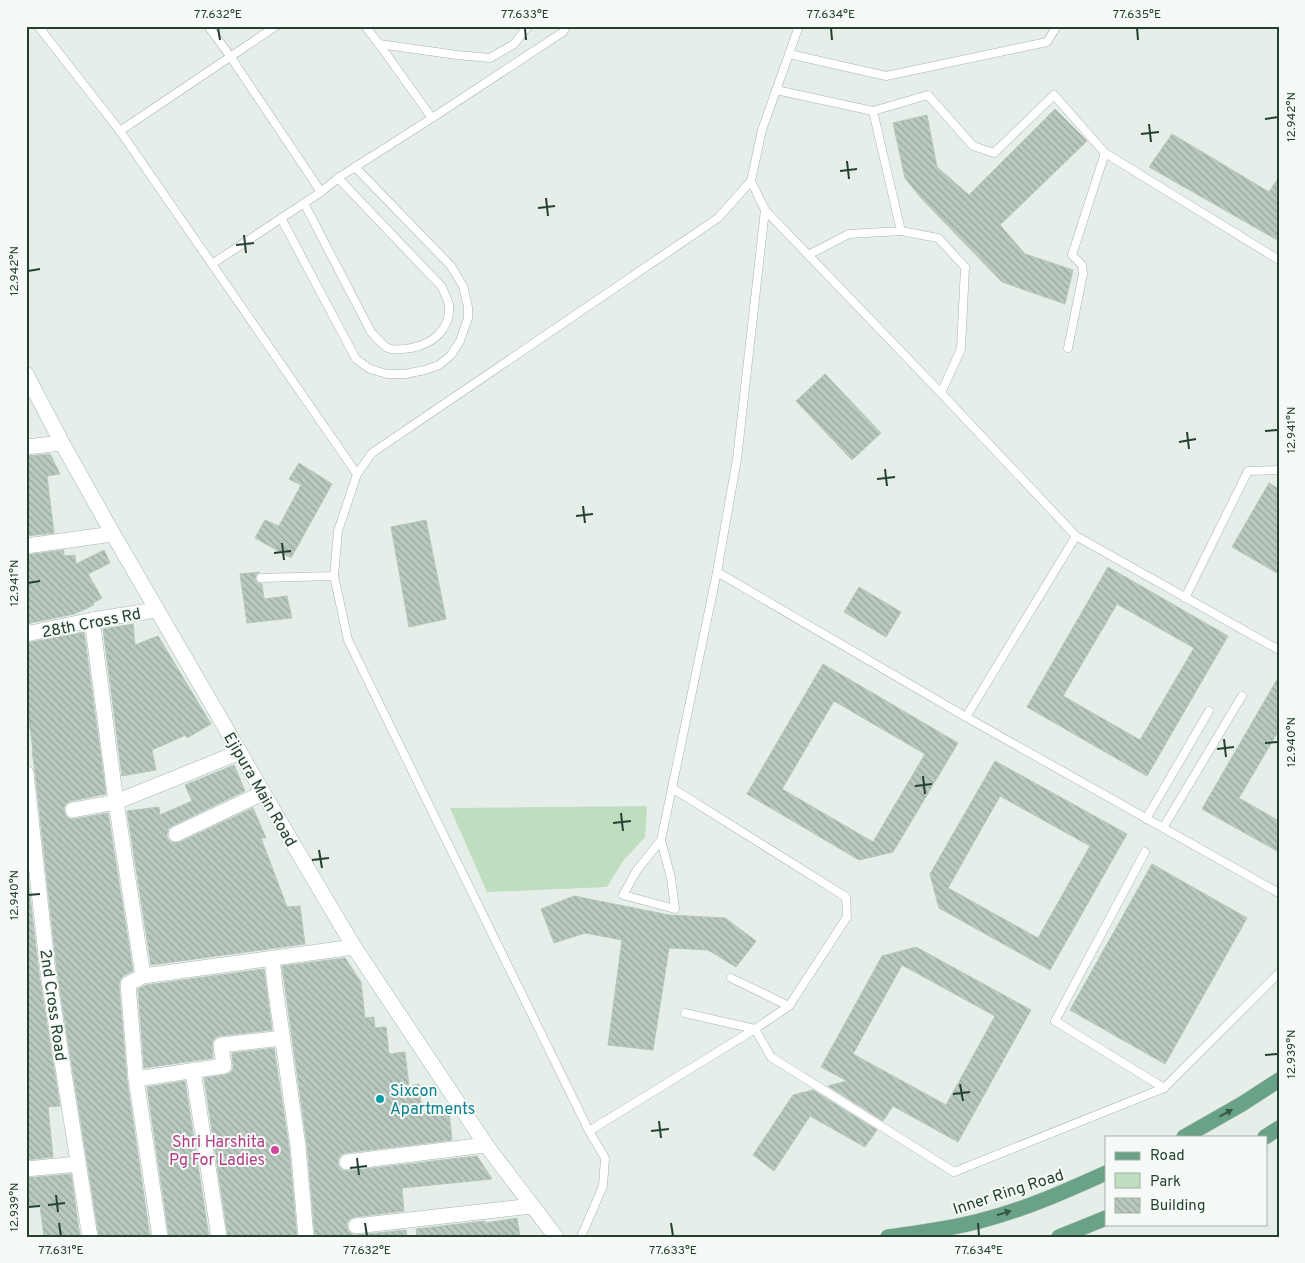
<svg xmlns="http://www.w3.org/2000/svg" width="1305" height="1263" viewBox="0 0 1305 1263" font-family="Overpass,sans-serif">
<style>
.green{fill:#bfdec0}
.building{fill:url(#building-back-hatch);stroke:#b7c7bd;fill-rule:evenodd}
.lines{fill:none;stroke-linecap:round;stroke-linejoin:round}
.lane-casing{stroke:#a7b6ae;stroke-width:9}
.street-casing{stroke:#a7b6ae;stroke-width:16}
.secondary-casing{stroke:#a3b9ad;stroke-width:16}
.primary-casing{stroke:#c2cac6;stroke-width:16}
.lane{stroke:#fff;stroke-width:8}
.street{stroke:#fff;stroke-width:15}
.secondary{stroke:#fff;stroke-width:15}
.primary{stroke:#6aa287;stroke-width:15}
.oneway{fill:#365847}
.ticks{fill:none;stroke:#244032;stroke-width:2}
.culture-dot{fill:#0f9aa8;stroke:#f6faf7;stroke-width:2}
.hotel-dot{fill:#d1479c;stroke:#f6faf7;stroke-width:2}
.labels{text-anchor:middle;stroke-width:4;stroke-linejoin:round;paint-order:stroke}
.street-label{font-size:16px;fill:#244032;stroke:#f6faf7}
.culture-label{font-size:16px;fill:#0d838f;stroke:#f6faf7;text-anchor:start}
.hotel-label{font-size:16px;fill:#b23c85;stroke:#f6faf7;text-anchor:end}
.neatline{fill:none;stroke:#244032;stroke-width:2}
.ticks-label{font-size:12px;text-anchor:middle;fill:#244032}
</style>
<defs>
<pattern id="building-back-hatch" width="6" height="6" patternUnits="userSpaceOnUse" patternTransform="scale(1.25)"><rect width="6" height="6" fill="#bac9c0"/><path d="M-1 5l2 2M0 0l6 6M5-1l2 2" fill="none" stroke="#97a59d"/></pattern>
</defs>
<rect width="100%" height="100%" fill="#e5eee8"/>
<path class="green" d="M647,806L645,837L623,861L607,887L487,892L450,808Z"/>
<g class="building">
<path d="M1055,109L1087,141L1000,225L1025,254L1073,270L1065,304L1002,282L921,198L905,178L893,123L927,115L937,167L969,195Z"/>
<path d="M1172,134L1269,192L1279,177V241L1149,167Z"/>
<path d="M825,374L881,433L852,460L796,401Z"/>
<path d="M50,454L60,474L47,476L54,533L26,536V456Z"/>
<path d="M299,463L332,484L291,558L255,538L265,520L279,526L301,485L289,479Z"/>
<path d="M1269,483L1279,489V574L1232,547Z"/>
<path d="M426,520L446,619L409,627L391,527Z"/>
<path d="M64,550V556L75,555L76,564L104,550L110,563L88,574L102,598L93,603L94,605L74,614L26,624V555Z"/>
<path d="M1108,567L1228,636L1147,776L1027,707ZM1117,604L1194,648L1140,740L1063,696Z"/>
<path d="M260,572L256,575L255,579L258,583L262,584L264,599L287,596L292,618L247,623L240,574Z"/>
<path d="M859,587L901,612L886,637L844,612Z"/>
<path d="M133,624L135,645L158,636L211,724L187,738L186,735L152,750L156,770L122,776L103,629Z"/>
<path d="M84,632L106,794L71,801L67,803L64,807V811L66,816L70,819H74L108,813L133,971L123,976L120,980L119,985L127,1080L150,1237H99L57,972L35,772L32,751H33L26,697V643Z"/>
<path d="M823,664L958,743L893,852L859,860L747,794ZM834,701L925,754L873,842L782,789Z"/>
<path d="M1279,676V730L1239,798L1279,821V852L1202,809Z"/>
<path d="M995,761L1127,834L1050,970L939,908L930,874ZM1000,796L1090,846L1038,938L948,888Z"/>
<path d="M234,765L245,791L172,826L168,829L167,834V838L171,842L176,843L180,842L253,808L266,838H261L287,907L300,906L305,944L151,965L127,811L159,807L160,815L192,801L185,785Z"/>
<path d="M26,861L39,974L60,1106L48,1107L53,1157L26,1160Z"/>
<path d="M1152,864L1247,918L1165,1064L1070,1010Z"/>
<path d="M574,896L669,915L725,918L756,941L736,967L708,950L669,948L653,1050L608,1045L622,940L585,933L554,943L541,909Z"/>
<path d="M916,947L1031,1010L958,1142L893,1106L883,1121L828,1086L847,1081L821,1067L882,956ZM902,965L995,1016L946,1105L853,1054Z"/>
<path d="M345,958L361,982L365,1018L374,1017L375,1028L386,1027L389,1054L405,1052L409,1086L419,1084L422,1114L449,1112L452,1140L345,1153L341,1155L338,1159V1164L339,1167L343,1170L348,1171L477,1156L492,1179L402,1188L404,1211L355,1217L350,1219L347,1223V1227L348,1231L353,1235H357L406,1230L407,1237H315L307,1145L282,966Z"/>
<path d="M264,969L272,1030L220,1036L216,1037L213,1041L212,1046L213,1058L144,1068L138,989L146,985Z"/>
<path d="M274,1048L289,1147L297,1237H228L204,1078L225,1075L230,1073L233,1069V1065L232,1053Z"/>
<path d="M185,1081L209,1237H169L147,1087Z"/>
<path d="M813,1090L877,1130L865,1147L810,1116L774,1171L753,1155L793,1095Z"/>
<path d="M71,1174L80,1237H44L40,1206L26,1207V1178Z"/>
<path d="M517,1218L520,1237H417L416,1229L485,1221L486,1223Z"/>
</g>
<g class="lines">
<defs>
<g id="lane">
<path d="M38,26L120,131L357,474"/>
<path d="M208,26L230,56L321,192"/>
<path d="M379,44L457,55L490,58L514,44L528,26"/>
<path d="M789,54L886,76L1047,42L1057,26"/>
<path d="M776,90L873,111L901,231L849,234L808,255"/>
<path d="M873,111L928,95L973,146L994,153L1054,95L1105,153L1072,255L1082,265L1083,274L1068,348"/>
<path d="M432,118L563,32L566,26"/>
<path d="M120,131L276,26"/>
<path d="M1105,153L1279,260"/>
<path d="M304,203L371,332C375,336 383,346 388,348C394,351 405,349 411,348C433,344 451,329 449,305C448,300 444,293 442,287L338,178"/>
<path d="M281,218L356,359L370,369L387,374H405L425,370L439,365L451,355L460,341L468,318V307L463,286L451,266L355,167"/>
<path d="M901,231L938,238L965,267L961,349L941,393"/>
<path d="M212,264L321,192L338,178L432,118L379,44L365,26"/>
<path d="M1076,536L1279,650"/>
<path d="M717,572L966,717L1076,536L941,393L765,210L751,181"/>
<path d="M334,576L348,640L589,1131L605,1158L603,1186L581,1237"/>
<path d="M261,578L334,576L338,531L357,474L372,453L718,218L751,181L762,130L799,26"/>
<path d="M1185,598L1248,471L1279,470"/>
<path d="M966,717L1279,893"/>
<path d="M672,788L717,572L737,459L765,210"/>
<path d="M1146,819L1209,711"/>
<path d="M1163,828L1242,696"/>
<path d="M1145,852L1055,1021L1164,1088L1279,973"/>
<path d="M731,978L789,1006"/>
<path d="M685,1013L755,1029L771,1057L954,1172L1164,1088"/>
<path d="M589,1131L755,1029L789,1006L847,917L846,897L672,788L661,840L637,870L623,895L675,909L671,878L661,840"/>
</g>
<g id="street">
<path d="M26,447L62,443"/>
<path d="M26,546L113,534"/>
<path d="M92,620L116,802L143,976"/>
<path d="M26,634L92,620L156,610"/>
<path d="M26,773L48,973L90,1237"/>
<path d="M73,810L116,802L240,752"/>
<path d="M176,834L263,793"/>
<path d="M272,958L275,986L298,1146L306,1237"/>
<path d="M193,1071L219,1237"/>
<path d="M136,1079L224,1066L221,1045L283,1038"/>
<path d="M347,1162L486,1145"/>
<path d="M26,1169L78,1164"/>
<path d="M356,1226L532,1206"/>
<path d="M160,1237L136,1079L128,984L143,976L354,947"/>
</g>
<path id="secondary" d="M26,374L62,443L113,534L283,827L354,947L486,1145L556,1237"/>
<g id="primary">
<path d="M1184,1137L1242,1104L1279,1080"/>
<path d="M1265,1137L1279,1128"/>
<path d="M888,1237C920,1232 952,1229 983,1220C1026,1209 1066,1191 1106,1173"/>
<path d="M1059,1237L1106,1218"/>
</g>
</defs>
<use href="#lane" class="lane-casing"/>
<use href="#street" class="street-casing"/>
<use href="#secondary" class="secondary-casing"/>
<use href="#primary" class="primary-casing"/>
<use href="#lane" class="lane"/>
<use href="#street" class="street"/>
<use href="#secondary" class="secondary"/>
<use href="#primary" class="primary"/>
</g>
<defs><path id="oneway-solid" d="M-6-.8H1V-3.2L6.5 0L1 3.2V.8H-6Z" transform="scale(1.25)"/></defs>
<g class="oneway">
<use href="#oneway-solid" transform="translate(1226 1113) rotate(-29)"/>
<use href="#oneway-solid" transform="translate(1004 1213) rotate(-18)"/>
</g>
<path class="ticks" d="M218,28L220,40M525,28L526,40M831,28L832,40M1137,28L1138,40M1265,119L1278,117M1149,124L1151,142M1141,134L1159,132M847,161L849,179M840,171L857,169M546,198L548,216M538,208L555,206M244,235L246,253M236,245L254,243M28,271L40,269M1265,431L1278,430M1187,432L1189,449M1179,442L1196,439M885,469L887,486M877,479L895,477M583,506L585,523M576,516L593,514M282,543L284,560M274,553L291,551M28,583L40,581M1224,739L1226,757M1265,743L1278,742M1217,749L1234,747M923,776L925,794M915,786L932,784M621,813L623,831M613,823L631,821M319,850L322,868M312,860L329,858M28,895L40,894M1265,1055L1278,1054M960,1084L963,1101M953,1094L970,1092M659,1121L661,1138M651,1131L669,1129M357,1158L359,1175M350,1168L367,1166M56,1195L58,1212M48,1205L65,1203M28,1207L40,1206M59,1223L61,1236M365,1223L367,1236M671,1223L673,1236M978,1223L979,1236"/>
<circle class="culture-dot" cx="380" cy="1099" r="5"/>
<circle class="hotel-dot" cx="275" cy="1150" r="5"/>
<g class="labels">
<g class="street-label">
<text transform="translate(91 622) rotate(-11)" y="6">28th Cross Rd</text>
<text transform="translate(261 789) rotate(60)" y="6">Ejipura Main Road</text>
<text transform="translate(54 1005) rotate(82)" y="6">2nd Cross Road</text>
<text transform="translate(1008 1191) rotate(-18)" y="6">Inner Ring Road</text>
</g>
<g class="culture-label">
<text x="390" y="1096">Sixcon<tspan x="390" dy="18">Apartments</tspan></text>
</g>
<g class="hotel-label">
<text x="265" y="1147">Shri Harshita<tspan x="265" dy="18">Pg For Ladies</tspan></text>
</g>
</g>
<rect width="1305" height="1263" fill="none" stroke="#f6faf7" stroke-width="55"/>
<rect x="1105" y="1136" width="162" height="90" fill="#f6faf7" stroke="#a2b0a8"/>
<rect x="1115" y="1152" width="25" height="8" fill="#6aa287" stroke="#a2b0a8"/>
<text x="1150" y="1160" font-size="15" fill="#244032">Road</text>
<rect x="1115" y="1173" width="25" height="15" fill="#bfdec0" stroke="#a2b0a8"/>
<text x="1150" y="1186" font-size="15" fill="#244032">Park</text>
<rect x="1115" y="1198" width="25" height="15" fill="url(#building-back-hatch)" stroke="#a2b0a8"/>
<text x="1150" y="1210" font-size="15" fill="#244032">Building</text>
<rect x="28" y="28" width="1250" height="1208" class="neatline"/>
<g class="ticks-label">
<text x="218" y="18">77.632°E</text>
<text x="525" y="18">77.633°E</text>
<text x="831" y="18">77.634°E</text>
<text x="1137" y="18">77.635°E</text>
<text transform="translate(1291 117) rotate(-90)" y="4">12.942°N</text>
<text transform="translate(14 271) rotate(-90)" y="4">12.942°N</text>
<text transform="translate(1291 430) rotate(-90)" y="4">12.941°N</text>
<text transform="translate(14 583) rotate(-90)" y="4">12.941°N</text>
<text transform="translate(1291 742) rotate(-90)" y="4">12.940°N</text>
<text transform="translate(14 895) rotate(-90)" y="4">12.940°N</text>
<text transform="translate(1291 1054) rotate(-90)" y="4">12.939°N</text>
<text transform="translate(14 1207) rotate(-90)" y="4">12.939°N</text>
<text x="61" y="1254">77.631°E</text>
<text x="367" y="1254">77.632°E</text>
<text x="673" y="1254">77.633°E</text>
<text x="979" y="1254">77.634°E</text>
</g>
</svg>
